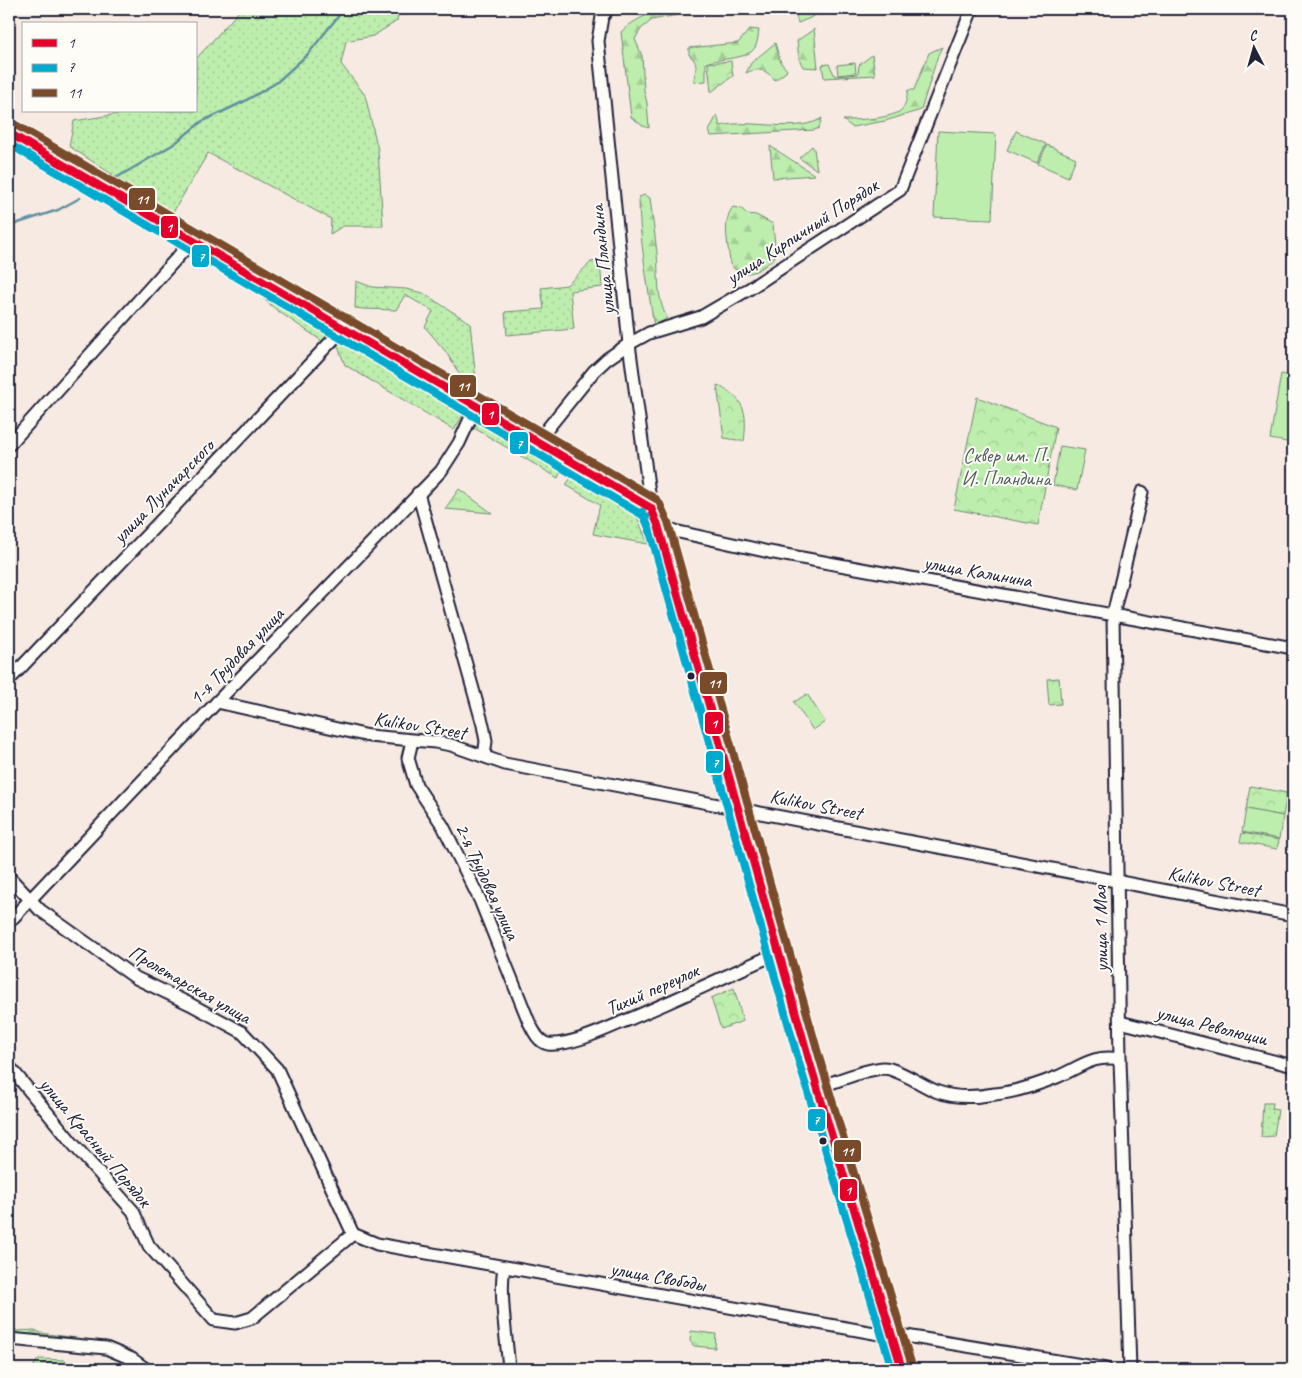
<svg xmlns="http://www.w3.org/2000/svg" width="1302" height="1378" viewBox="0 0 1302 1378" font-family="Caveat,sans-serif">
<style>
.grass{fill:url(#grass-dots);stroke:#708874}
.forest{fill:url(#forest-firs);stroke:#708874}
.park{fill:url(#park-crowns);stroke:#708874}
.pitch{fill:#beeead;stroke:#708874}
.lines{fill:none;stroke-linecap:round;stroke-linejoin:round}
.stream{stroke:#5f909f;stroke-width:2.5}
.minor-casing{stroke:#22223b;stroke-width:15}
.minor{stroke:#fdfcf7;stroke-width:11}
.bus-1-casing{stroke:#fdfcf7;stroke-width:11}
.bus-2-casing{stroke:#fdfcf7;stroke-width:11}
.bus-3-casing{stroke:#fdfcf7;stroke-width:11}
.bus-1{stroke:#e4002b;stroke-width:8}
.bus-2{stroke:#00a9ce;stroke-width:8}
.bus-3{stroke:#7a4b2a;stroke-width:8}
.bus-dot{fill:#22223b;stroke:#fdfcf7;stroke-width:2}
.labels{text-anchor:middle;stroke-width:4;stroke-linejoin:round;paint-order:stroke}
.street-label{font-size:20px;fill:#22223b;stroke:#fdfcf7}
.park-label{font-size:20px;fill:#515f5d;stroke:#fdfcf7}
.line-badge{stroke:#fdfcf7;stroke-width:2}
.badge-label{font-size:14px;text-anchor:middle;font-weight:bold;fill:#fff}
</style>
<defs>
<pattern id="grass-dots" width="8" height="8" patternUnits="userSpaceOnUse" patternTransform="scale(1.25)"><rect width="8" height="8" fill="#beeead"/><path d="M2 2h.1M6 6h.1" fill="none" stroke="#a3cc96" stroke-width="1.8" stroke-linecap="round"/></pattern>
<pattern id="forest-firs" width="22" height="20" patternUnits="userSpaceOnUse" patternTransform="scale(1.25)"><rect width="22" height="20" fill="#beeead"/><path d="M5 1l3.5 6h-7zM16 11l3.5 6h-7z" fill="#a3cc96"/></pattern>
<pattern id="park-crowns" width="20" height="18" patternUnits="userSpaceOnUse" patternTransform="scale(1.25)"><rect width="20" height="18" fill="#beeead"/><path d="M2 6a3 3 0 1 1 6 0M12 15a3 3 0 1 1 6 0" fill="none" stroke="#a3cc96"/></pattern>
</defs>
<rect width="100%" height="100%" fill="#f6eae3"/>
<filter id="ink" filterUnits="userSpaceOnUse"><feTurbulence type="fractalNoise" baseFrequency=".02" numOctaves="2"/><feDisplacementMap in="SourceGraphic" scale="10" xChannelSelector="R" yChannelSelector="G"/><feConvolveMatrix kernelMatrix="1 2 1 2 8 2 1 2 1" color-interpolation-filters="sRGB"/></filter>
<g filter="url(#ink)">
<g class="grass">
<path d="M241,9H399L397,21L373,36L346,41L341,64L365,95L378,150L383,226H343L330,234L331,219L208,153L172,214L69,146L74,121L137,111H196V59Z"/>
<path d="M600,261L602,287L570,291L574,329L507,335L505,312L544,309L541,288L567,285L591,262Z"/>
<path d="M241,280L335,333L325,343L278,311Z"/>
<path d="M356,281L372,287L406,289L423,293L470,323L476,380L470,385L463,380L446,352L425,327L433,311L405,295L396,310L363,309L355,308Z"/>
<path d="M343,337L462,407L463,415L454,430L345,365L337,344Z"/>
<path d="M482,418L515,438L511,450L474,428Z"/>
<path d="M529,446L563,466L558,478L519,455Z"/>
<path d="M574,473L634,509L648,544L593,534L600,505L566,485Z"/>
<path d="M1263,1103H1273L1272,1109L1278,1110L1274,1136L1261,1137Z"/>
</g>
<g class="forest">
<path d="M668,9H707L652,20L641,29L635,39L642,56L644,91L647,103L649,128L643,126L631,117L621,32C634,19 650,13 668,9Z"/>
<path d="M794,9H838L820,12L810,18L798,23Z"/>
<path d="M750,29L759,30C758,35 758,41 756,45C751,61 720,57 706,63V81L694,82C694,69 701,65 689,55V48L738,43Z"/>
<path d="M814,29L818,68L803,67L799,59L797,41Z"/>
<path d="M775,43L781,63L787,70L786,72L775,80C767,70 758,67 746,73L751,63Z"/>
<path d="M942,47L938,55L921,110L885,121L852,127L843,120C855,120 895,119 902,109C906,105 907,96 908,90H914L929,53Z"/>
<path d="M872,55L875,75L824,78L822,65L829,64L835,76L858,74L859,65Z"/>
<path d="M717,115L720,126C726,125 731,124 736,124C761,122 801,132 822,118L819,128L814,130L711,136L709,131Z"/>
<path d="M770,146L815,175L773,178Z"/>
<path d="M645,195L650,198C652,216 655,234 657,253C659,275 656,298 667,318L654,327C648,284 639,240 639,197Z"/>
<path d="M733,207L742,209L747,214L756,215L773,224L776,256C763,269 744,283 730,264C729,246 721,222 733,207Z"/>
<path d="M9,1323L13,1325L16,1331L35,1330L41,1333L89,1340L88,1342L9,1332Z"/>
<path d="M38,1359L65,1360L75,1369H32Z"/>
</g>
<g class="park">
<path d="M731,61L733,76L711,92L708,63Z"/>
<path d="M855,63L856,73L838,75L837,65Z"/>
<path d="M812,146L814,149L817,170L799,158Z"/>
<path d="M717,385C744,398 748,411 744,441L724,438Z"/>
<path d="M977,397L1056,427L1038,525L954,509Z"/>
<path d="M459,489L492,513L445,509Z"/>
<path d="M1059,678L1061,704L1049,705L1047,679Z"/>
<path d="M1250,786L1287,793L1283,816L1246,809Z"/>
<path d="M1242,833L1279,840L1277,849L1240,842Z"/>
<path d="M734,988L743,1021L721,1029L711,998Z"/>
<path d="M691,1331L716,1334L715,1348L694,1346L690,1341Z"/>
</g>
<g class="pitch">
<path d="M938,131L996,134L992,219L934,217Z"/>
<path d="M1016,131L1046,144L1037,163L1007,150Z"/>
<path d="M1047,145L1076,158L1068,177L1038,164Z"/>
<path d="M1281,374L1293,376V443L1270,439Z"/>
<path d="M1060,446L1085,450L1077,490L1053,485Z"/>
<path d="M807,694L825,722L813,730L794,702Z"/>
<path d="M1246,809L1283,816L1279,839L1242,832Z"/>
</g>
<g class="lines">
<g class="stream">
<path d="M116,178L174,144L201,122L245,101L276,83L308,54L344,9"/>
<path d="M9,226L58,210L80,198"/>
</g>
<defs>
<g id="minor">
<path d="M608,9L602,17L598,41L629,344L651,508L658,525L810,1063L902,1369"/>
<path d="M9,133C223,258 436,384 651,508"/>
<path d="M536,443L594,371L607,359L629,344L649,333L701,317L749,289L900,190L972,9"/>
<path d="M9,445L193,240"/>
<path d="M418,493L483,725L486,741L484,756"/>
<path d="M658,525L679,532L769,552L1293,648"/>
<path d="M9,680L344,328"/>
<path d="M217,702L369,736L435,742L451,745L505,764L1293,915"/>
<path d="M412,741L408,758L416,785L443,826L480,900L529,1022C533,1030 538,1042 548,1044C570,1046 604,1030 625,1021C676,1000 727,975 778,953"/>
<path d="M9,877L40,910L136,978L190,1004L242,1032L277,1069L353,1234"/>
<path d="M9,922L217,702L441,471L459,443L476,406"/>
<path d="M1120,1022L1293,1066"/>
<path d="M9,1066L74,1145L133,1211L149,1246L214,1320L235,1323L252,1318L353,1234"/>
<path d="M817,1088C835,1082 865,1069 883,1068C898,1068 924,1087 938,1092C955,1098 978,1097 995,1094C1016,1092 1037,1085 1057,1077C1081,1067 1093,1054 1120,1059"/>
<path d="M353,1234L377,1244L891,1336H906L1106,1369"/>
<path d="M504,1268C499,1294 507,1341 509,1369"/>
<path d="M9,1339L106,1348L132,1359L146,1369"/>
<path d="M1130,1369L1120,1059L1113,615L1142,492"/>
</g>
</defs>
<use href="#minor" class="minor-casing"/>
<use href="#minor" class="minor"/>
<defs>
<g id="bus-1">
<path d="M9,133L651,508"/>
<path d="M651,508L658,525L810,1063L902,1369"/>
</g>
<g id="bus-2">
<path d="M9,144L646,517"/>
<path d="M642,512L649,528L800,1066L892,1369"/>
</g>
<g id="bus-3">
<path d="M14,124L656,499"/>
<path d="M660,504L668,522L820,1060L912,1366"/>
</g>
</defs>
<use href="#bus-1" class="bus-1-casing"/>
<use href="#bus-2" class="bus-2-casing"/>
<use href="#bus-3" class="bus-3-casing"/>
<use href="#bus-1" class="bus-1"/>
<use href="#bus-2" class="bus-2"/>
<use href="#bus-3" class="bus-3"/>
</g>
</g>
<g class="bus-dot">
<circle cx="691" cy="676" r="4.5"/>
<circle cx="823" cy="1141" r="4.5"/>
</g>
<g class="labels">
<g class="street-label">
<text transform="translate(802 231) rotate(-33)" y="7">улица Кирпичный Порядок</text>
<text transform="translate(602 260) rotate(-96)" y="7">улица Пландина</text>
<text transform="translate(163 491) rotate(-46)" y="7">улица Луначарского</text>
<text transform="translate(978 571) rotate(10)" y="7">улица Калинина</text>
<text transform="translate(236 656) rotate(-46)" y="7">1-я Трудовая улица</text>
<text transform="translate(420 725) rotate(9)" y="7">Kulikov Street</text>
<text transform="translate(816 804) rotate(11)" y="7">Kulikov Street</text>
<text transform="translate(488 881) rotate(65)" y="7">2-я Трудовая улица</text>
<text transform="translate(1214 881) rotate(11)" y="7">Kulikov Street</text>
<text transform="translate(1100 929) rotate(-91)" y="7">улица 1 Мая</text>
<text transform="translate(190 984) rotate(30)" y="7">Пролетарская улица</text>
<text transform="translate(652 989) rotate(-24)" y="7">Тихий переулок</text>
<text transform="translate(1212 1025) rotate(14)" y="7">улица Революции</text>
<text transform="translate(96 1142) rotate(50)" y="7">улица Красный Порядок</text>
<text transform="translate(658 1276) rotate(10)" y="7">улица Свободы</text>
</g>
<g class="park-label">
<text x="1006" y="462">Сквер им. П.<tspan x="1006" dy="23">И. Пландина</tspan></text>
</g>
</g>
<g class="line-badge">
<rect x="128" y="187" width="28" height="24" rx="5" fill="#7a4b2a"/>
<rect x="160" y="215" width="19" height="24" rx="5" fill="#e4002b"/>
<rect x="191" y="244" width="19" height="24" rx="5" fill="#00a9ce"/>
<rect x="449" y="374" width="28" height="24" rx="5" fill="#7a4b2a"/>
<rect x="481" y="402" width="19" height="24" rx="5" fill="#e4002b"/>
<rect x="509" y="431" width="20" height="24" rx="5" fill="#00a9ce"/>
<rect x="699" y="671" width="29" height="24" rx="5" fill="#7a4b2a"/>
<rect x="704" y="711" width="20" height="24" rx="5" fill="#e4002b"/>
<rect x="705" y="750" width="19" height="24" rx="5" fill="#00a9ce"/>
<rect x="807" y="1108" width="19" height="24" rx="5" fill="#00a9ce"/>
<rect x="833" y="1139" width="29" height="24" rx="5" fill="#7a4b2a"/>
<rect x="839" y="1178" width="19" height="24" rx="5" fill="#e4002b"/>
</g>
<g class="badge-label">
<text x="142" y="204">11</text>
<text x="169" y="232">1</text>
<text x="201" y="261">7</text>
<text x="463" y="391">11</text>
<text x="490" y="419">1</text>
<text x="519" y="448">7</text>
<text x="714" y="688">11</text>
<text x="714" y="728">1</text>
<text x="715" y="767">7</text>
<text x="816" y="1124">7</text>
<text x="847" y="1156">11</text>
<text x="848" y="1195">1</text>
</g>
<rect width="1302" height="1378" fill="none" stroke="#fdfcf7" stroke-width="30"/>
<rect x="15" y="15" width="1272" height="1348" fill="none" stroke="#22223b" stroke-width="2" filter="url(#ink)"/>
<rect x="22" y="22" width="175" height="90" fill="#fdfcf7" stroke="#a5a5ac"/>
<rect x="32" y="39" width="25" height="8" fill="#e4002b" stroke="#a5a5ac"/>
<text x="68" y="48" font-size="15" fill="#22223b">1</text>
<rect x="32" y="64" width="25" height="8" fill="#00a9ce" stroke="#a5a5ac"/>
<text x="68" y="72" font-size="15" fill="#22223b">7</text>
<rect x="32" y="89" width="25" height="8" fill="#7a4b2a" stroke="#a5a5ac"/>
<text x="68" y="98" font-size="15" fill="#22223b">11</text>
<g transform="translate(1254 48) rotate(354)" stroke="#fdfcf7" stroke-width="4" paint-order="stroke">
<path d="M0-4L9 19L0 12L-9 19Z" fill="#22223b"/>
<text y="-8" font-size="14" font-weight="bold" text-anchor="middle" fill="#22223b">С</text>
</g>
</svg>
